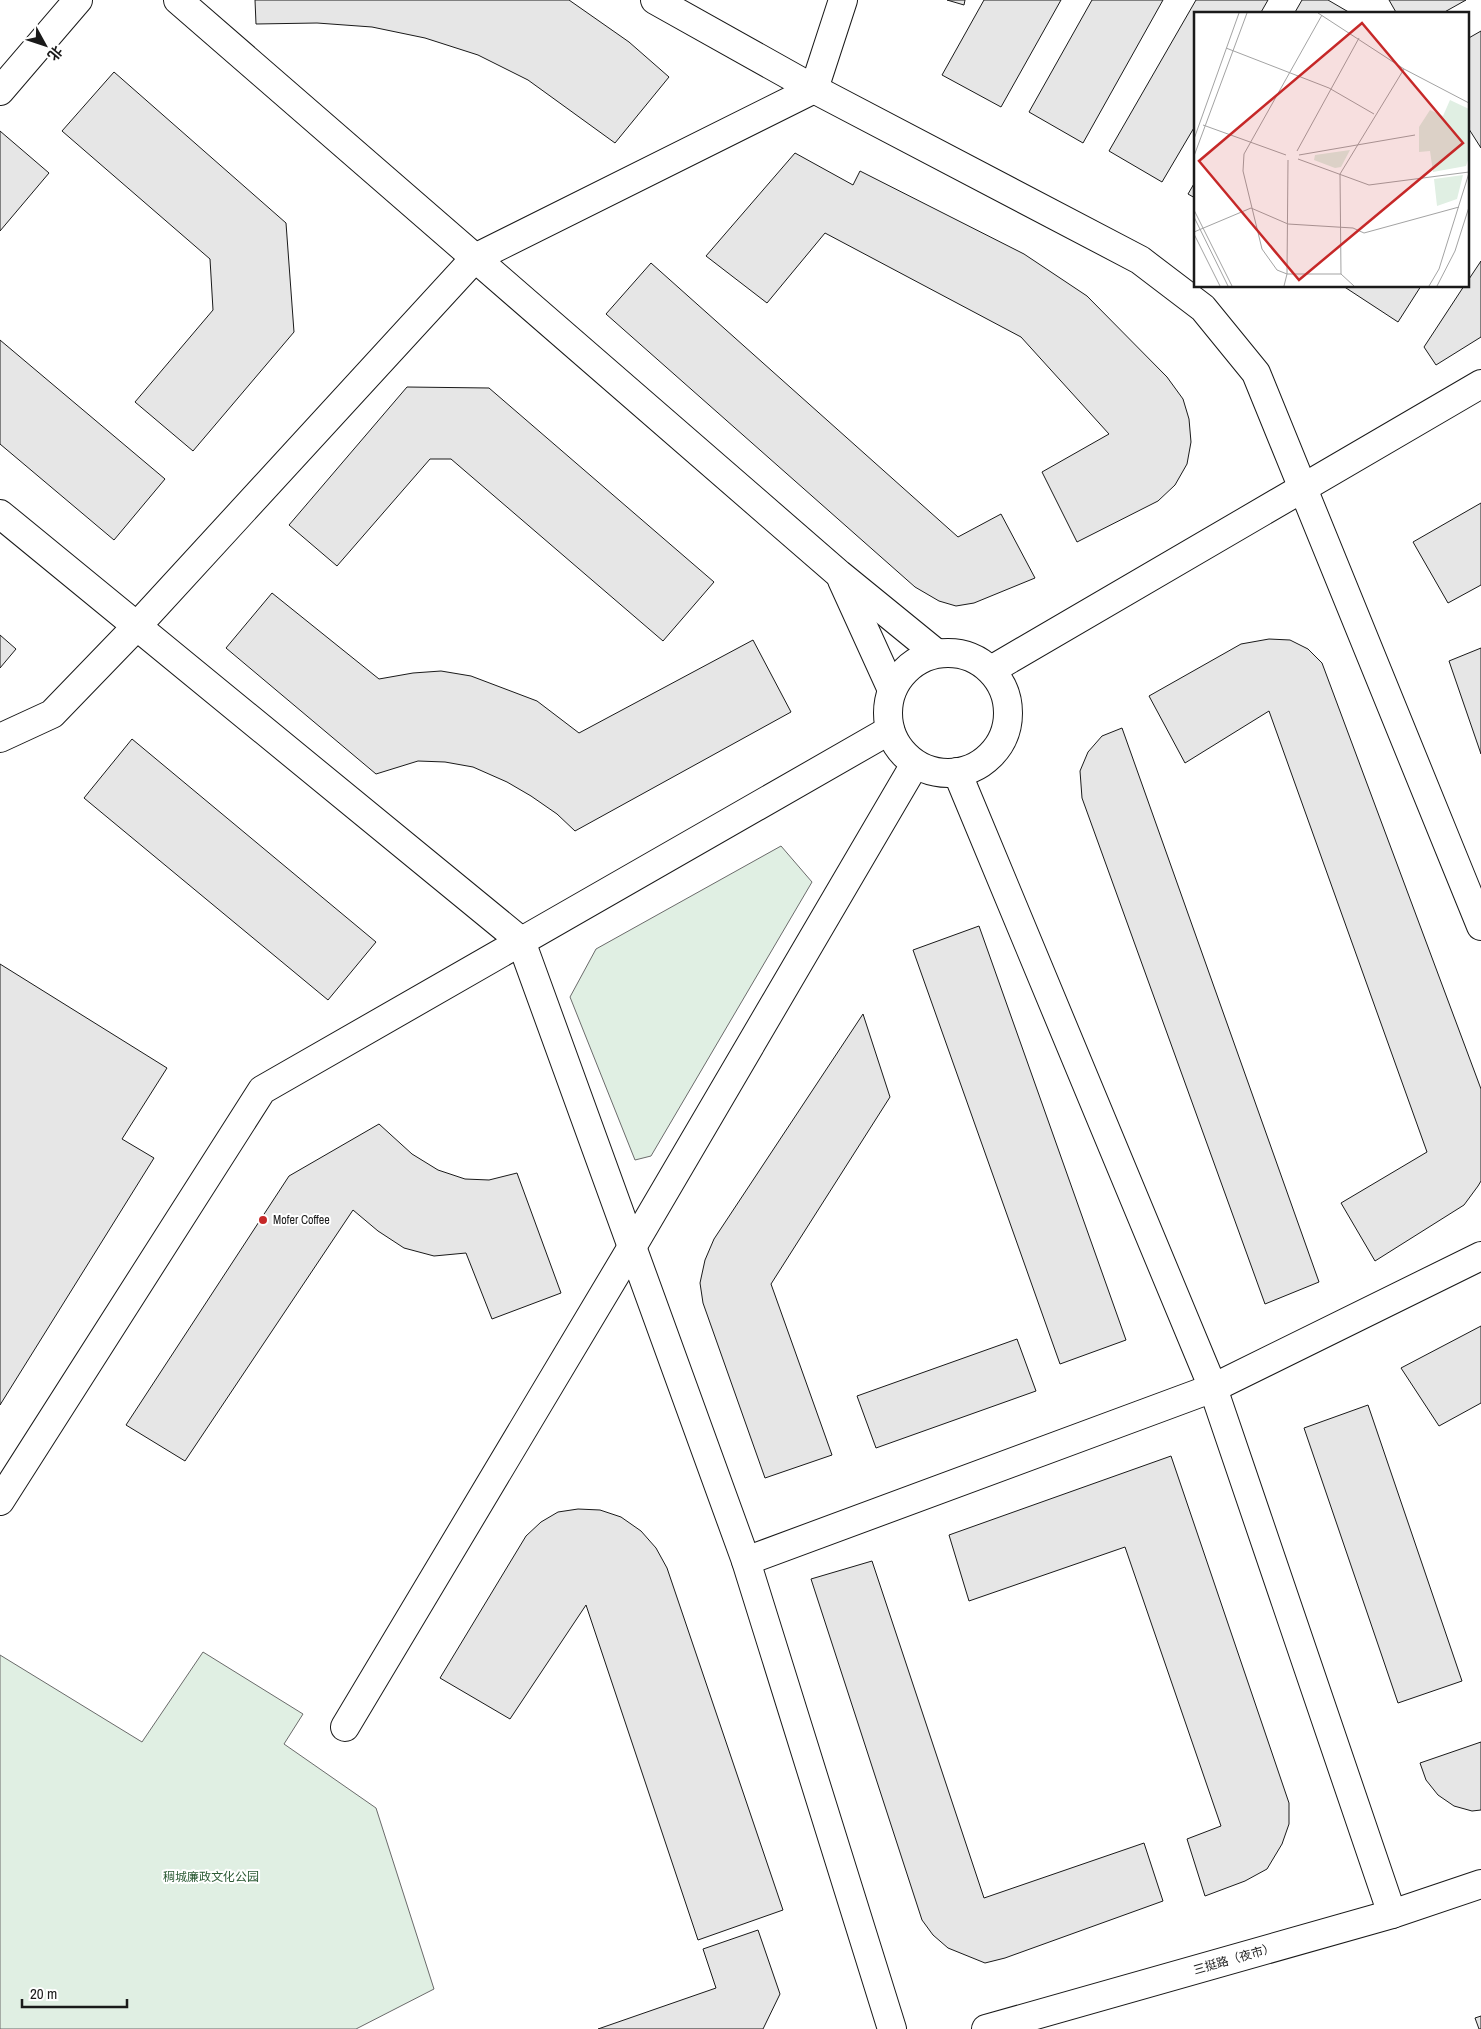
<svg xmlns="http://www.w3.org/2000/svg" width="1481" height="2029" viewBox="0 0 1481 2029" font-family="'Archivo Narrow','Noto Sans SC',sans-serif">
<style>
.green{fill:#e0efe3;stroke:#6a6a6a}
.building{fill:#e6e6e6;stroke:#1a1a1a}
.lines{fill:none;stroke-linecap:round;stroke-linejoin:round}
.minor-casing{stroke:#1a1a1a;stroke-width:30}
.minor{stroke:#fff;stroke-width:28}
.poi-dot{fill:#c62828;stroke:#fff;stroke-width:2}
.labels{text-anchor:middle;stroke-width:4;stroke-linejoin:round;paint-order:stroke}
.poi-label{font-size:12px;fill:#1a1a1a;stroke:#fff;text-anchor:start}
.park-label{font-size:12px;fill:#2b5a34;stroke:#fff}
.street-label{font-size:12px;fill:#1a1a1a;stroke:#fff}
.inset-road{fill:none;stroke:#a3a3a3;stroke-width:1}
.view{fill:#c62828;fill-opacity:0.15;stroke:#c62828;stroke-width:2.5}
.inset-edge{fill:none;stroke:#1a1a1a;stroke-width:2.5}
</style>
<rect width="100%" height="100%" fill="#fff"/>
<g class="green">
<path d="M781,846L812,882L651,1156L635,1160L570,997L596,949Z"/>
<path d="M203,1652L303,1714L284,1744L376,1808L434,1989L356,2029H0V1655L142,1742Z"/>
</g>
<g class="building">
<path d="M255,0H569L629,42L669,77L615,143L528,80L478,55L425,38L372,27L317,23L256,24Z"/>
<path d="M947,0H965L964,5Z"/>
<path d="M984,0H1061L1001,107L942,75Z"/>
<path d="M1092,0H1163L1083,143L1029,112Z"/>
<path d="M1196,0H1268L1260,14H1195V126L1162,182L1109,151Z"/>
<path d="M1302,0H1328L1352,14H1294Z"/>
<path d="M1389,0H1466L1441,14H1397Z"/>
<path d="M1481,31V148L1467,126V39Z"/>
<path d="M114,72L286,223L294,332L193,451L135,402L213,310L210,259L62,131Z"/>
<path d="M0,131L49,173L0,231Z"/>
<path d="M795,153L853,185L860,171L1024,254L1087,296L1167,377L1183,399L1189,419L1191,442L1187,464L1175,485L1158,501L1077,542L1042,472L1109,434L1021,337L825,233L767,303L706,256Z"/>
<path d="M1195,182V198L1188,194Z"/>
<path d="M1481,261V337L1436,365L1424,347L1464,286H1467V282Z"/>
<path d="M651,263L958,537L1001,514L1035,578L974,603L956,606L939,601L915,587L606,314Z"/>
<path d="M1343,286H1421L1398,322Z"/>
<path d="M0,340L165,479L114,540L0,444Z"/>
<path d="M407,387L489,388L714,582L663,641L451,459H430L337,566L289,525Z"/>
<path d="M1481,503V585L1448,603L1413,542Z"/>
<path d="M272,593L379,679L413,673L441,671L471,676L537,701L579,733L753,640L791,712L575,831L557,814L531,796L507,782L473,767L445,762L418,761L376,774L226,648Z"/>
<path d="M0,635L16,649L0,668Z"/>
<path d="M1269,639L1290,640L1308,649L1322,663L1481,1089V1181L1478,1186L1464,1205L1375,1261L1341,1203L1427,1152L1269,711L1185,763L1149,696L1241,644Z"/>
<path d="M1481,648V754L1449,661Z"/>
<path d="M1122,728L1319,1282L1265,1304L1082,798L1080,771L1088,752L1102,736Z"/>
<path d="M132,739L376,942L328,1000L84,798Z"/>
<path d="M979,926L1126,1340L1060,1364L913,950Z"/>
<path d="M0,964L167,1068L122,1139L154,1158L0,1405Z"/>
<path d="M863,1014L890,1097L771,1284L832,1455L765,1478L703,1303L700,1283L705,1260L714,1239Z"/>
<path d="M379,1124L412,1154L438,1170L465,1179L489,1180L517,1173L561,1293L492,1319L466,1253L434,1256L404,1248L378,1231L353,1210L185,1461L126,1425L289,1176Z"/>
<path d="M1481,1326V1403L1439,1426L1401,1368Z"/>
<path d="M1017,1339L1036,1391L876,1448L857,1396Z"/>
<path d="M1368,1405L1462,1681L1398,1703L1304,1428Z"/>
<path d="M1171,1456L1289,1803V1824L1282,1844L1267,1869L1245,1881L1205,1896L1187,1839L1221,1826L1125,1547L969,1601L949,1535Z"/>
<path d="M578,1509L600,1510L621,1517L641,1531L656,1548L667,1568L783,1910L698,1940L586,1605L510,1719L440,1678L526,1536L541,1522L558,1512Z"/>
<path d="M872,1561L984,1898L1144,1843L1163,1901L1005,1958L985,1963L948,1948L933,1935L922,1920L811,1579Z"/>
<path d="M1481,1742V1810L1472,1811L1454,1806L1438,1795L1426,1780L1420,1763Z"/>
<path d="M758,1930L780,1994L763,2029H598L716,1988L703,1949Z"/>
<path d="M1481,2016V2029H1479L1475,2018Z"/>
</g>
<g class="lines">
<defs>
<g id="minor">
<path d="M178,0L839,574L936,653"/>
<path d="M655,0L814,89L1140,260L1203,308L1256,373L1481,926"/>
<path d="M0,91L78,0"/>
<path d="M0,514L521,941L746,1561L892,2029"/>
<path d="M842,580L892,690"/>
<circle cx="948" cy="713" r="60"/>
<path d="M991,670L1481,384"/>
<path d="M0,738L52,714L137,626L475,258L814,89L843,0"/>
<path d="M957,772L1213,1388L1392,1914"/>
<path d="M0,1501L262,1090L890,730"/>
<path d="M746,1561L1213,1388L1481,1256"/>
<path d="M345,1727L632,1247L915,764"/>
<path d="M986,2029L1392,1914L1481,1884"/>
</g>
</defs>
<use href="#minor" class="minor-casing"/>
<use href="#minor" class="minor"/>
</g>
<circle class="poi-dot" cx="263" cy="1220" r="5"/>
<g class="labels">
<g class="poi-label">
<text x="273" y="1224">Mofer Coffee</text>
</g>
<g class="park-label">
<text x="211" y="1881">稠城廉政文化公园</text>
</g>
<g class="street-label">
<text transform="translate(1234 1959) rotate(-16)" y="4">三挺路（夜市）</text>
</g>
</g>
<g transform="translate(1194 12)">
<rect width="275" height="275" fill="#fff"/>
<path d="M256,88L275,97V145L272,154L239,160L236,139L225,140V115L236,98L249,104ZM156,138L147,155L141,156L120,148L121,143ZM269,163L263,187L243,194L240,167Z" fill="#e0efe3"/>
<path class="inset-road" d="M124,1L210,57L275,91M128,3L50,142L49,159L68,237L83,258L93,262H147M32,36L135,76L180,102M9,113L92,143M0,127L45,1M103,139L165,26M105,143L221,123M0,144L53,1M104,147L175,173L275,160M0,198L38,274M0,205L34,274M0,220L57,196L94,212L159,216L170,221L265,195M0,222L26,274M90,274L93,262L94,148M160,274L147,262L146,162L210,57M235,274L245,257L275,161M243,274L261,239L275,195"/>
<path class="view" d="M168,11L269,131L105,268L5,149Z"/>
<rect width="275" height="275" class="inset-edge"/>
</g>
<g transform="translate(45 45) rotate(130)" stroke="#ffffff" stroke-width="4" paint-order="stroke">
<path d="M0-4L9 19L0 12L-9 19Z" fill="#1a1a1a"/>
<text y="-8" font-size="14" font-weight="bold" text-anchor="middle" fill="#1a1a1a">北</text>
</g>
<path d="M22 1999v8h105v-8" fill="none" stroke="#1a1a1a" stroke-width="2.5"/>
<text x="30" y="1999" font-size="15" fill="#1a1a1a" stroke="#ffffff" stroke-width="4" paint-order="stroke">20 m</text>
</svg>
